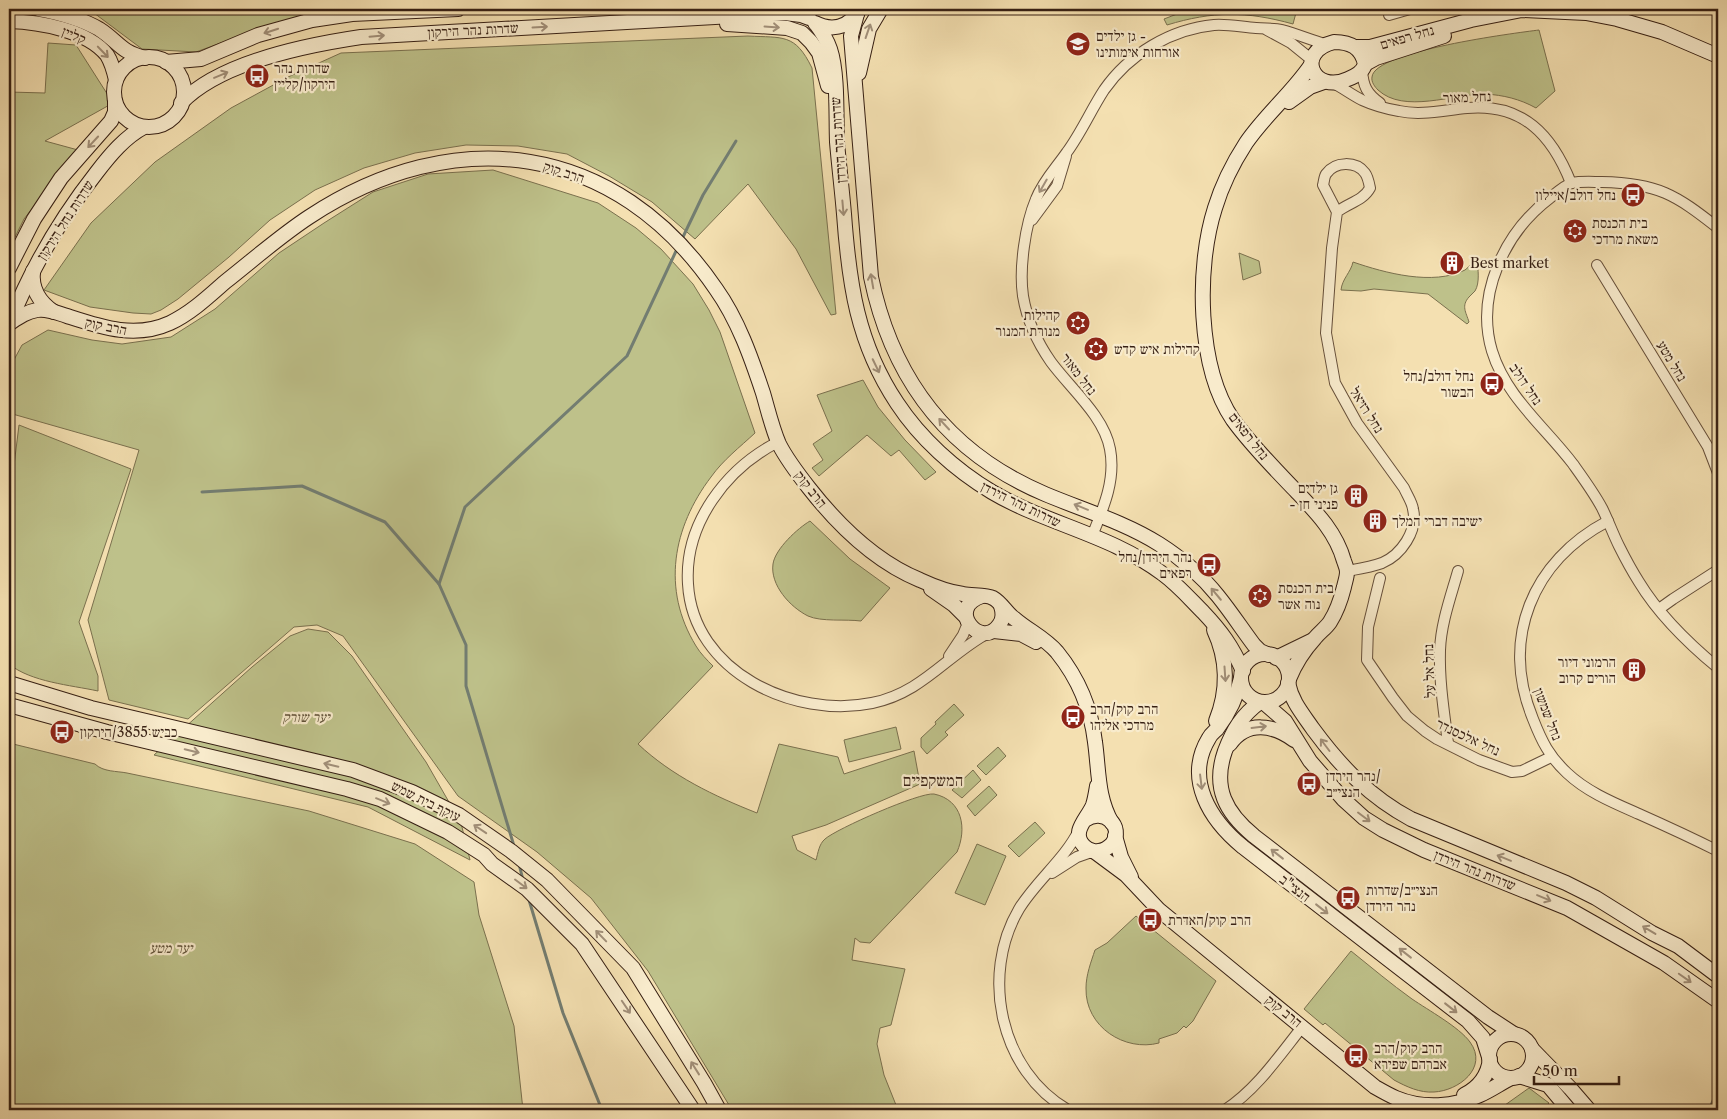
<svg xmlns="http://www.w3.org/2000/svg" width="1727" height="1119" viewBox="0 0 1727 1119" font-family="'Libre Caslon Text','Frank Ruhl Libre',serif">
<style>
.green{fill:#bec18a;stroke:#7a704e}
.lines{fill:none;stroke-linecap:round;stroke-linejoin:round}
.stream{stroke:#737d71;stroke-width:3}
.street-casing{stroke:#664f3a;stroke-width:12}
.secondary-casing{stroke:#361f13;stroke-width:16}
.street{stroke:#f8ebcc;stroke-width:10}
.secondary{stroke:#f8ebcc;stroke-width:14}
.oneway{stroke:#a18f79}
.labels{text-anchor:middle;stroke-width:4.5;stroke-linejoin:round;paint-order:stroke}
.street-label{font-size:14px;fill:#361f13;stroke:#f8ebcc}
.poi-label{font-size:14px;fill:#361f13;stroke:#f8ebcc;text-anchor:start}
.park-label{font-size:14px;font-style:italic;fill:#5f5037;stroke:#f8ebcc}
.quarter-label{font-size:16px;fill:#361f13;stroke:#f8ebcc}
</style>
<rect width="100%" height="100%" fill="#f4e0b1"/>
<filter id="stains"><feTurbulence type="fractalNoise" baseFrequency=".004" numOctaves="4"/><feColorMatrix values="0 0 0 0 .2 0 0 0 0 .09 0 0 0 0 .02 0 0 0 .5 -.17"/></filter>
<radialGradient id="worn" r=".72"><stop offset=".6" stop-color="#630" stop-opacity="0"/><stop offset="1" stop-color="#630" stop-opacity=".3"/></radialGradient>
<g class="green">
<path d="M83,9H343L262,28L196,52L142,49L90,10Z"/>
<path d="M1190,9H1297L1293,24C1246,11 1213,11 1167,25L1164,19Z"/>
<path d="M1539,30L1555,91L1536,108C1520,99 1503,95 1485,94C1453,94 1404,114 1378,90C1375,87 1371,82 1372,77C1374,51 1515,33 1539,30Z"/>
<path d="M748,36C783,38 795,33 812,68L836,314L831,315L796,249L748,184L695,239L652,202L609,176L567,154L518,146L466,145L415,153L364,168L315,190L270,220L229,257L178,299L161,310L151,314L133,313L90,307L44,290L91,223L155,162L231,108L288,77L341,53Z"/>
<path d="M48,43L76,45L113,103L45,141L78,150L24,219L9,249V92L45,93Z"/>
<path d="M493,170L598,203L636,228L661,249L693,284L709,310L720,332L755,433C740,447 723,460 711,477C673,527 661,589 696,646C700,653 707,660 713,666L638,744C672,776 714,796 757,813L779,744L838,757L844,774L914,751L920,784L826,825L792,836L797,850L816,860C818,853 819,844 825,839C836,829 920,792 934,794C963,800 967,829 957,852L870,943L860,942L855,938L852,960L905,969L891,1025L880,1028L877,1044L884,1075L898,1110H732L648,971L591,898L537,852L458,796L343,636L317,625L294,627L188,719L109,700L88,620L139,450L9,413V369L22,345L48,330L92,340L122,344L171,337L215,309L279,253L324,223L373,192L428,174Z"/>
<path d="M1239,253L1259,261L1261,273L1243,280Z"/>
<path d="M1476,258L1477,260C1478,269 1480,283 1475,291C1473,293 1471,295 1469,297C1461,306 1466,312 1469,322L1467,324L1428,294L1374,289L1361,291L1341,290C1342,279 1351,272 1353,262C1385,273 1433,286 1465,270C1469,267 1473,262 1476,258Z"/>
<path d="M863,380L878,407L905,440L936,472L925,480L899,450L891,456L867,435L819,476L812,468L823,460L813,444L832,431L817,395Z"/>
<path d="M19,425L131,469L79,622L98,676V691C70,685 31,682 9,664V506Z"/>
<path d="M810,521L850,559L890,588L861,621C846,619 821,622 808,616C790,607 770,585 773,564C775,549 798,528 810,521Z"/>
<path d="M308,629L328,632L352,656L426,762L461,823L470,860L368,807L154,755L252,667L290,636Z"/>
<path d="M954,704L964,715L945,732L948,735L927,754L921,747V738L936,724L935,722Z"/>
<path d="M896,727L901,749L849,762L844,740Z"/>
<path d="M9,743L95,764C103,772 117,771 127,773L309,811L415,844L474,882L479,915L514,1026L523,1110H9Z"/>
<path d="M998,747L1006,756L986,775L977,766Z"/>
<path d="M973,770L981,780L962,798L952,790Z"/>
<path d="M989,786L997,795L975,816L967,806Z"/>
<path d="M1035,822L1045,833L1019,857L1008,846Z"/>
<path d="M977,844L1006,856L985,905L955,893Z"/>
<path d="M1136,916L1216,981L1193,1021L1186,1028L1184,1026L1177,1033L1159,1039V1043C1125,1052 1085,1027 1086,988C1086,975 1091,962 1095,950L1107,943Z"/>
<path d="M1351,951C1371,967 1391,984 1412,999C1428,1010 1459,1027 1470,1042C1489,1068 1458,1091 1434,1092C1420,1093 1407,1087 1394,1080L1325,1023L1323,1025L1304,1009Z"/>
<path d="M1529,1088L1549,1103L1542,1110H1498Z"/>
</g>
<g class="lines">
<g class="stream">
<path d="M682,239L703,195L736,141"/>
<path d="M202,492L302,486L385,522L439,584L466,645V686L514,846"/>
<path d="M439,584L465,507L627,356L677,249"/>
<path d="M519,864L523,880"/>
<path d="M529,900L563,1013L602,1110"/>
<path d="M1709,1110L1718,1089"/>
</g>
<defs>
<g id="street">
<path d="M1422,9H1437"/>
<path d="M1389,15L1410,9"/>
<path d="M1267,30L1291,43L1312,60"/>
<path d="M1362,70C1363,86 1367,94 1380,103"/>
<path d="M1333,83C1343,88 1352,95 1362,100C1373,105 1387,109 1399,111C1421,116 1444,110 1467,108C1523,103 1552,135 1571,183"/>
<path d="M1337,212C1348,203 1363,201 1370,188C1369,183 1368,177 1365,173C1356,161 1335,161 1326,174C1324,177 1324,182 1323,185L1337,212L1332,248L1326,333L1335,383L1357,423L1404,488C1407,495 1412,502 1413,509C1418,531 1401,555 1382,563C1371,567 1358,569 1347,571"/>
<path d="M1032,220L1057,186L1066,156"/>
<path d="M1718,228C1676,195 1658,183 1602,182C1593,182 1581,181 1572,183C1565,185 1556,193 1550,198C1505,232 1475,294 1492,351C1506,397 1545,427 1573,464C1583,478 1594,493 1602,508C1608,520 1613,534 1619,546C1625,558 1632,571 1639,582C1659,615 1689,644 1718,668"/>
<path d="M1597,265L1708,447L1718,473"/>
<path d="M778,442C727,468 684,523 688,584C693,672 794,719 872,703C922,693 947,655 988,633"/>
<path d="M1608,521C1532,561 1500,639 1533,719C1542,742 1549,756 1567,773C1587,792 1614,803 1639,814C1666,826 1692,838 1718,851"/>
<path d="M1092,536C1103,509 1116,480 1110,449C1104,416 1070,388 1051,362C1037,342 1027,320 1023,296C1019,269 1025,225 1036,199C1043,181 1056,168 1067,152C1081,133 1091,110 1104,90C1129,54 1171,29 1214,25C1228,24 1242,27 1256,28C1265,29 1274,28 1282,30C1297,34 1311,40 1325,44"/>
<path d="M1380,578L1368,627L1367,660L1393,698L1407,716L1425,731L1437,739L1479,760L1512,772L1522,771L1551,757"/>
<path d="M1659,609L1673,599L1718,570"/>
<path d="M949,656L963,635L968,623"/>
<path d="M1448,743C1444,712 1439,681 1440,650C1441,623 1451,596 1458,571"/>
<path d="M1052,873L1077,857L1094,851"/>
<path d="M1068,1110C1000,1071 980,975 1019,909C1036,881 1065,859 1079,830"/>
<path d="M1225,1110C1257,1089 1279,1056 1303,1026"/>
</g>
<g id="secondary">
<path d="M39,9C60,13 80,18 99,29C118,41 120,52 145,58"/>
<path d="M857,14L851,36L871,277C892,379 948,453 1045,494C1083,510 1124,522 1159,544C1181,558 1202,576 1218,596C1231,612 1242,629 1254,645L1260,651L1269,655"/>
<path d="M9,21C39,22 87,30 107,55C112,63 114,71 116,80"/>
<path d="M815,23C831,31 846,28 857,14"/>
<path d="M727,24L787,28L802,33L811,42L819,53L828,86"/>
<path d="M816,24C822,32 827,40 830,49C838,73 836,116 837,142C839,166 842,190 844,214C849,283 857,343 897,403C920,438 955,470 992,492C1046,524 1112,535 1163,574C1178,585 1190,599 1203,612C1221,631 1232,646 1243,671"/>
<path d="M1334,42C1350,42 1361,47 1365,64C1363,72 1356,76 1348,79C1313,95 1294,52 1334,42Z"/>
<path d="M1357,47H1370L1471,20L1522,10L1545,11L1586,13L1617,19L1662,32L1718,56"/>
<circle cx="149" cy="92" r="35"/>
<path d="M166,62L201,59L258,35L312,20L352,14L458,9"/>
<path d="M1365,64L1376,58L1444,36"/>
<path d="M859,73L869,29L881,9"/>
<path d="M1289,102L1310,87L1324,82"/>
<path d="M181,103C220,62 307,45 361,37L785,13L801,15L809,18"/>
<path d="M9,268L34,219L61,178L111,121L115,112V101"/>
<path d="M33,271C31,289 39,302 54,312"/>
<path d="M10,322C32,267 60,219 97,172C110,155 125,137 144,127"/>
<path d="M10,323C19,317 26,312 37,310C47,308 57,313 67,316C101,327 135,339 170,323C191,313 208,297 225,282C253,260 280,236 309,217C455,121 616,142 716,289C738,320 751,357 763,393C768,410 772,428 779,444C787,460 798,474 809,488C838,525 876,562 920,580C933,586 949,592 963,594C972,596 985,594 993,598C1002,603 1007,614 1015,619C1029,631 1045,638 1057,652C1078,678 1091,708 1095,742C1099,770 1097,797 1112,823"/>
<path d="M931,589L954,605L966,617"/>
<path d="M982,596C945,608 981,651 999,625C1004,619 1003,612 1001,606"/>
<path d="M1214,630C1228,660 1228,691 1216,721"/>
<path d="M994,631L1021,634L1036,642"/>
<circle cx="1265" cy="678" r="24"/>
<path d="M1276,658L1311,641"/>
<path d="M1241,678C1237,697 1229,713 1217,729C1214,732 1211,734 1209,738C1184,779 1210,820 1243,847L1468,1021L1483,1038L1489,1057"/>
<path d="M1289,679C1295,664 1304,650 1315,638C1320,632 1326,628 1330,622C1337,611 1341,599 1344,587C1345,582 1347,577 1347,572C1347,568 1345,564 1344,561C1336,532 1316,512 1296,491C1274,468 1251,445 1233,420C1197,367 1196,267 1215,208C1222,185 1233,163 1246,143C1265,115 1292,93 1311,65"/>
<path d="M9,683L91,708L353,770L412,792L459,815L511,851L547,880L633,968L704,1083L719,1110"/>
<path d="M1288,683C1292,702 1302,713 1313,729C1341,767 1370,797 1411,819L1566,883L1596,898L1652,933L1678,946L1718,976"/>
<path d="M1260,702C1242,715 1233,730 1225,751C1212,788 1226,813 1254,836L1488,1017L1514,1034"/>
<path d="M1263,702L1285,721L1310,761L1343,799L1364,818L1383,830L1424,850L1567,908L1664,963L1718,1001"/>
<path d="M9,705L107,732L347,789L380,799L448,832L484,855L492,864L527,889L582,944L693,1110"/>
<path d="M1230,744C1247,720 1274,725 1294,740"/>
<path d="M1085,820C1103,807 1125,826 1112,844C1108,848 1103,851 1098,851C1093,852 1088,850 1084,846C1070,832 1088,818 1093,805C1095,799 1096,792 1097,786"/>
<path d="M1115,836L1121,857L1131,877"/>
<path d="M1095,852L1126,875L1159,910L1375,1087C1382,1091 1389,1095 1396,1098C1422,1109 1455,1107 1480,1095C1491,1090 1501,1083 1511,1078"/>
<circle cx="1511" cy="1056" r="22"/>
<path d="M1532,1049L1570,1088L1589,1110"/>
<path d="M1519,1076L1548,1085L1569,1110"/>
<path d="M1464,1095C1478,1088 1488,1076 1490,1059"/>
</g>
</defs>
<use href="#street" class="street-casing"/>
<use href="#secondary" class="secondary-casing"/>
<use href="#street" class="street"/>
<use href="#secondary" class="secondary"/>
</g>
<defs><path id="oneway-shaft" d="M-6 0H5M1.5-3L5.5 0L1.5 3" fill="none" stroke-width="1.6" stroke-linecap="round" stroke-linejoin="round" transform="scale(1.25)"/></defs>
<g class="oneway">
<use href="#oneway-shaft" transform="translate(540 27) rotate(-3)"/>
<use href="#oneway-shaft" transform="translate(772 27) rotate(4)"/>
<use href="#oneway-shaft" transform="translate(271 31) rotate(162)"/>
<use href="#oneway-shaft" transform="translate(868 31) rotate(-71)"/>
<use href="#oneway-shaft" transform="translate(377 36) rotate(-5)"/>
<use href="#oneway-shaft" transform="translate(103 52) rotate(46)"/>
<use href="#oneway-shaft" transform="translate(221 75) rotate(-23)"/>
<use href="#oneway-shaft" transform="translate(93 142) rotate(133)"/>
<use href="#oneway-shaft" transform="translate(1043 186) rotate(120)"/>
<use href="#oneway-shaft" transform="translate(843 208) rotate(85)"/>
<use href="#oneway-shaft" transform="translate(872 281) rotate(-100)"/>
<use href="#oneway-shaft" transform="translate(876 366) rotate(64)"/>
<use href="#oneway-shaft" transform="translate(944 424) rotate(-133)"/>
<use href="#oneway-shaft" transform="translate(1081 507) rotate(-158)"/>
<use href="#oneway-shaft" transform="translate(1216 594) rotate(-130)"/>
<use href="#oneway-shaft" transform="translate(1225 674) rotate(86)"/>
<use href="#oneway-shaft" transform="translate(1259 727) rotate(-7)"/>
<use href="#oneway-shaft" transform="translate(1325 745) rotate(-127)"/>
<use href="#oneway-shaft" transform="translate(192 751) rotate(13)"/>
<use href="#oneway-shaft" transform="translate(331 765) rotate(-167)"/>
<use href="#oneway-shaft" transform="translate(1201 782) rotate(83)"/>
<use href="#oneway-shaft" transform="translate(383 801) rotate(22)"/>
<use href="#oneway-shaft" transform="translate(1364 817) rotate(37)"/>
<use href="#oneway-shaft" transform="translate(480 829) rotate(-146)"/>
<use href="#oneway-shaft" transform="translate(1277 854) rotate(-142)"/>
<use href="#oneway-shaft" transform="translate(1504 858) rotate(-158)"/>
<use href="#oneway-shaft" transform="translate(521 884) rotate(37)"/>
<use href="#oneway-shaft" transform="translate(1544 898) rotate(23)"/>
<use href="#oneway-shaft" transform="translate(1322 909) rotate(38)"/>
<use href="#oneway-shaft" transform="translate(1649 930) rotate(-149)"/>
<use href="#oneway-shaft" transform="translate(601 936) rotate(-134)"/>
<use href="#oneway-shaft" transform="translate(1405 953) rotate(-142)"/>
<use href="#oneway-shaft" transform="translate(1685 978) rotate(35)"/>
<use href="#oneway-shaft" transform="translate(626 1007) rotate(56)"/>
<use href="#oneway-shaft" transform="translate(1451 1008) rotate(38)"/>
<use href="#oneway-shaft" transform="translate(695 1068) rotate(-122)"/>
</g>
<defs>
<symbol id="school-disc" viewBox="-11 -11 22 22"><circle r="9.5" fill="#8f2418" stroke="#f8ebcc"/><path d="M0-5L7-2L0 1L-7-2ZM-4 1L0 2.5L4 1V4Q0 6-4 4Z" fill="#fff"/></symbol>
<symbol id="bus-disc" viewBox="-11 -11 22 22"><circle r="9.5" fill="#8f2418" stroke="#f8ebcc"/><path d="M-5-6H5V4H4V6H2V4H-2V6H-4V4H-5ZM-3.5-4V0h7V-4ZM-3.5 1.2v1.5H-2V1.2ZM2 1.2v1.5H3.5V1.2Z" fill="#fff"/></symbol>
<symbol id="synagogue-disc" viewBox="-11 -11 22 22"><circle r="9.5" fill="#8f2418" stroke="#f8ebcc"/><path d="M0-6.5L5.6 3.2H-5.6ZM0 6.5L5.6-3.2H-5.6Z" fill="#fff"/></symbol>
<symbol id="building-disc" viewBox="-11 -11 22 22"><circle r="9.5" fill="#8f2418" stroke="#f8ebcc"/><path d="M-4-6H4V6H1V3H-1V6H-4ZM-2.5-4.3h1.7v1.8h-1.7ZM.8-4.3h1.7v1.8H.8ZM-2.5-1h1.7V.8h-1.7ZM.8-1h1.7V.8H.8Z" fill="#fff"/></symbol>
</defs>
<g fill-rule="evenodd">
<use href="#school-disc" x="1064" y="30" width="28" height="28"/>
<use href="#bus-disc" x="243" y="62" width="28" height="28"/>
<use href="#bus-disc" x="1619" y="181" width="28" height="28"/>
<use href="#synagogue-disc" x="1561" y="217" width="28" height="28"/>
<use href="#building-disc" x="1438" y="249" width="28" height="28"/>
<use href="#synagogue-disc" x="1064" y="309" width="28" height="28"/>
<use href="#synagogue-disc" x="1082" y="335" width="28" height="28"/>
<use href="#bus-disc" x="1478" y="370" width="28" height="28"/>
<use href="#building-disc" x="1342" y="482" width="28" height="28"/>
<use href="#building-disc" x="1361" y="507" width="28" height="28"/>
<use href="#bus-disc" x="1195" y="551" width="28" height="28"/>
<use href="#synagogue-disc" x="1246" y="582" width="28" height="28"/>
<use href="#building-disc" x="1620" y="656" width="28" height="28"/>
<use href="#bus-disc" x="1059" y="703" width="28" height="28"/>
<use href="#bus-disc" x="48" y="718" width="28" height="28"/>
<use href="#bus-disc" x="1295" y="770" width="28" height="28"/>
<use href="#bus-disc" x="1334" y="884" width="28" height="28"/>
<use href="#bus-disc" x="1136" y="906" width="28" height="28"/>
<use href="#bus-disc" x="1342" y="1042" width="28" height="28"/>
</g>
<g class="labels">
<g class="street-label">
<text transform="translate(473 30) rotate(-3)" y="5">שדרות נהר הירקון</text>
<text transform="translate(74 35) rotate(22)" y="5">קליין</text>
<text transform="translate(1407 37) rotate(-16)" y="5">נחל רפאים</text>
<text transform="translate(1467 97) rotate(-2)" y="5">נחל מאור</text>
<text transform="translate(838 140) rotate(-94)" y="5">שדרות נהר הירדן</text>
<text transform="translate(564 172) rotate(18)" y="5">הרב קוק</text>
<text transform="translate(65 220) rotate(-57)" y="5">שדרות נחל הירקון</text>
<text transform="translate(106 326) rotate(12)" y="5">הרב קוק</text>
<text transform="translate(1672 361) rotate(59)" y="5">נחל מטע</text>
<text transform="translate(1079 374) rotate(52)" y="5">נחל מאור</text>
<text transform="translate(1526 384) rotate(56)" y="5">נחל דולב</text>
<text transform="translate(1367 410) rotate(58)" y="5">נחל רזיאל</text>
<text transform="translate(1249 436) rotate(52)" y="5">נחל רפאים</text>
<text transform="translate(811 489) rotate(52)" y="5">הרב קוק</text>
<text transform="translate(1021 504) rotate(26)" y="5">שדרות נהר הירדן</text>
<text transform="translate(1429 671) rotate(-92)" y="5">נחל אל על</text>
<text transform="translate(1548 714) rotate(69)" y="5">נחל שמשון</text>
<text transform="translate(1468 737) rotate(25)" y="5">נחל אלכסנדר</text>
<text transform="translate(426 801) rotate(26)" y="5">עוקף בית שמש</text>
<text transform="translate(1475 870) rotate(22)" y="5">שדרות נהר הירדן</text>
<text transform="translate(1295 888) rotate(38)" y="5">הנצי"ב</text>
<text transform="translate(1284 1011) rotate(39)" y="5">הרב קוק</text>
</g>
<g class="poi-label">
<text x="1096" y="41">גן ילדים -<tspan x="1096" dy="16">אורחות אימותינו</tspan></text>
<text x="274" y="73">שדרות נהר<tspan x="274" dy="16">הירקון/קליין</tspan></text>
<text x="1616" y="200" text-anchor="end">נחל דולב/איילון</text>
<text x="1592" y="228">בית הכנסת<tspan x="1592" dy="16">משאת מרדכי</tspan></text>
<text x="1470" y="268">Best market</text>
<text x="1060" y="320" text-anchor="end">קהילות<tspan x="1060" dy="16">מנורת המנור</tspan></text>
<text x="1114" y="354">קהילות איש קדש</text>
<text x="1474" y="381" text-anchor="end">נחל דולב/נחל<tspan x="1474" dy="16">הבשור</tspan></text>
<text x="1338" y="493" text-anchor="end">גן ילדים<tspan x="1338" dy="16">- פניני חן</tspan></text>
<text x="1392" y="526">ישיבה דברי המלך</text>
<text x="1192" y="562" text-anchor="end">נהר הירדן/נחל<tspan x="1192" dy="16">רפאים</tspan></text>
<text x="1278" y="593">בית הכנסת<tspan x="1278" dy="16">נוה אשר</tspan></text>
<text x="1616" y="667" text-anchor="end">הרמוני דיור<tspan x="1616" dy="16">הורים קרוב</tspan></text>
<text x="1090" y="714">הרב קוק/הרב<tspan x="1090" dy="16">מרדכי אליהו</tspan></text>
<text x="80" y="737">כביש 3855/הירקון</text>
<text x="1326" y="781">נהר הירדן/<tspan x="1326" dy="16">הנצי״ב</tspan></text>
<text x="1366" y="895">הנצי״ב/שדרות<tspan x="1366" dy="16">נהר הירדן</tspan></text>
<text x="1168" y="925">הרב קוק/האדרת</text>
<text x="1374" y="1053">הרב קוק/הרב<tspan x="1374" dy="16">אברהם שפירא</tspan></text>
</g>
<g class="park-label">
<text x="306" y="722">יער שורק</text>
<text x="171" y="953">יער מטע</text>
</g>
<g class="quarter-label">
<text x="933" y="786">המשקפיים</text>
</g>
</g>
<rect width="1727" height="1119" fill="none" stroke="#f4e0b1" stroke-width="30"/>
<rect x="10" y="10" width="1707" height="1099" fill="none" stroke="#361f13" stroke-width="2.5"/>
<rect x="15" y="15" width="1697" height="1089" fill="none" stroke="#361f13"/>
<path d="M1534 1076v8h85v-8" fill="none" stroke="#361f13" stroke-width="2.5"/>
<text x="1542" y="1076" font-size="15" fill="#361f13" stroke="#f8ebcc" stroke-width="4" paint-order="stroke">50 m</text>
<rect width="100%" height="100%" filter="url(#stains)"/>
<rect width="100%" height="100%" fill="url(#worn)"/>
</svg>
